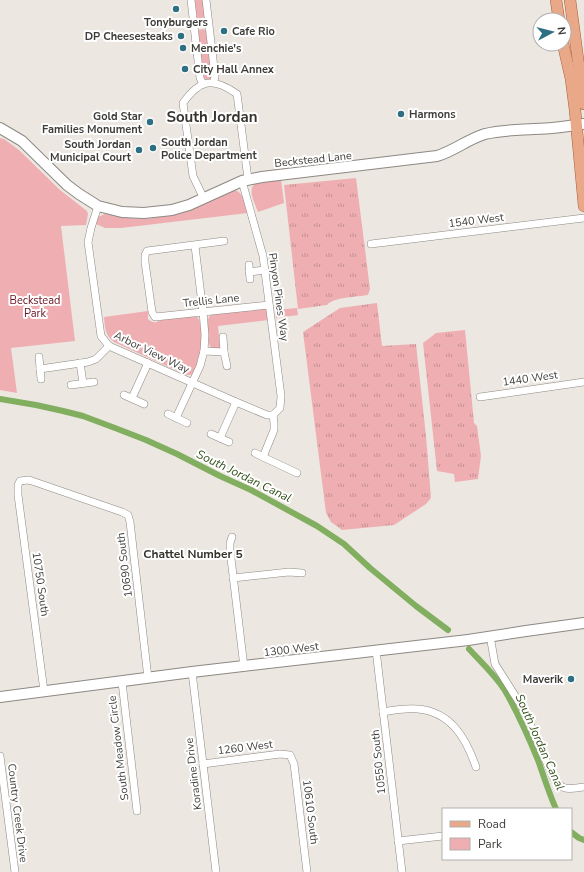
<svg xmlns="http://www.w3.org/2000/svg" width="584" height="872" viewBox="0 0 584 872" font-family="'Nunito Sans',sans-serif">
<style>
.grass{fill:url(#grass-tufts)}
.green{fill:#efafb2}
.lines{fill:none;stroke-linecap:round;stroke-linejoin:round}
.canal{stroke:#81ae5f;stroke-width:6}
.street-casing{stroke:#8d8883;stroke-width:8}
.secondary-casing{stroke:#8d8883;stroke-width:12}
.primary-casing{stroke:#a45d38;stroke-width:12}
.street{stroke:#fff;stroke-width:7}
.secondary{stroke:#fff;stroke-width:10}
.primary{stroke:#e9a887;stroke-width:11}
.poi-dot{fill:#2e6f83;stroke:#fff;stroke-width:1.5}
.labels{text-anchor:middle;stroke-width:4;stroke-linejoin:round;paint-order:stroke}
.poi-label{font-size:11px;font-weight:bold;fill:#3e3d3a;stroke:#fff;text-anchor:start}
.street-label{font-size:11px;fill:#3e3d3a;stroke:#fff}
.park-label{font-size:11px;fill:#691223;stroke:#fff}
.water-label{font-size:12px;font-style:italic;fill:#325019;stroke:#fff}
.neighbourhood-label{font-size:12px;font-weight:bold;fill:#37332e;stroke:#fff}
.district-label{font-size:15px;font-weight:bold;fill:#37332e;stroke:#fff}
</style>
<defs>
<pattern id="grass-tufts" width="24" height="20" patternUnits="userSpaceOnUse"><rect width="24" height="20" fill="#efafb2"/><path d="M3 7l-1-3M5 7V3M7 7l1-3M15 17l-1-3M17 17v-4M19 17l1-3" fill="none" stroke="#c39092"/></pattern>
</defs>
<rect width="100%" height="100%" fill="#ece7e1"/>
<g class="grass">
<path d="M356,178L370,289L368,295C357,297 334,297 327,305L298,309L284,185Z"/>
<path d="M377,303L382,346L416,344L426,436L431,498L426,504L394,525L342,530L331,522L326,513L303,332L340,308Z"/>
<path d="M465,330L474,423L477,426L481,456L478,479L455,482L454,474L437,471L423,343L436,333Z"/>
</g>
<g class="green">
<path d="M195,0H203L205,19L203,22H200L197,20Z"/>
<path d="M203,29L207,31L213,75L211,79C207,81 204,79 203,75L198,35L199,30Z"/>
<path d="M0,138L4,139L19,150L60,190L87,211L88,214L86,225L61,226L75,341L11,348L17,393L0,390Z"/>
<path d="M281,180L284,203L258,212C255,203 247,191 255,183Z"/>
<path d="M234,190C244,192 245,204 248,213L121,228H105L96,224L98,217L105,214L128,218L146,219L179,214L194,209L231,191Z"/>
<path d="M264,308L267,310L269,320L218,326L220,347L219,349C216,348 212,349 210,346C208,344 207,323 208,320C209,316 209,317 212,314Z"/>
<path d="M297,308L298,315L276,318L275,310Z"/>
<path d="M148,311V319C152,323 156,323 161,320L194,316L197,317C206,326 201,361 194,372C192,375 190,375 186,375L114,342C105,335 105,328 104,317Z"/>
</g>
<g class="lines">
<g class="canal">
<path d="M0,399L36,405L63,411L83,416L115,428L146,440L177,454L220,476L251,490L317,526L344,544L370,568L416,606L448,630"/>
<path d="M469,649C481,662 494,674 504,689C517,711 528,736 538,760C544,777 549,793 556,809"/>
<path d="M571,832L579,838L584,840"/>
</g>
<defs>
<g id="street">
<path d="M191,0L200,78L203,84"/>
<path d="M206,0L215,76L214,82"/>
<path d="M242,181L263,256L281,396L280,408L273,415"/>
<path d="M204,199L193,176L183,103C200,79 213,77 237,94L248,179"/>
<path d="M98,206L91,228L88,242L101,336L109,346L236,402L267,415H273"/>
<path d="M224,241L147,251L145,255V262L152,312L155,317L269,305"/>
<path d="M371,244L584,218"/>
<path d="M249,265L250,279"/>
<path d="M249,272L265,270"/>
<path d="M223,337L224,352L227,366"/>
<path d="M204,351L224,352"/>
<path d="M39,357L41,379"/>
<path d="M80,363L83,383"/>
<path d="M40,369L88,362L96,359L109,346"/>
<path d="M71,385L94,382"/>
<path d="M124,395L144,404"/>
<path d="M480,397L584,382"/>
<path d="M132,398L148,363"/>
<path d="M168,414L187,423"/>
<path d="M273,415L274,423V430L263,457L297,473"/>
<path d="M176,418L200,366L204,351L205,335L203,312L195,246"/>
<path d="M211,434L229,442"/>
<path d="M220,438L236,402"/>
<path d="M255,453L263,457"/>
<path d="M232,537L230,543V550L244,667"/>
<path d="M233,578L289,572L302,573"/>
<path d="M490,636L495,664L524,710L553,777C563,792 568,789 584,787"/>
<path d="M376,650L402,872"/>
<path d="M192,672L216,872"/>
<path d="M122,682L137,811"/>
<path d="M44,691L18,495V485L20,481L28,480L32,481L122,512L128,515L130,522L148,678"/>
<path d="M383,712C394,710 406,708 418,709C451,712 466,738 476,767"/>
<path d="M0,756L15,872"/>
<path d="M203,764L280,754L290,755L294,764L307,872"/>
<path d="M398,841L443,836"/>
</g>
<g id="secondary">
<path d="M0,128L22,141L67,185L79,194L98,206L122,212L144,213L172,210L189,205L242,181L262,177L437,156C454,151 468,139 485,134C501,130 518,130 534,129C551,129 567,126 584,124"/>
<path d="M0,697L192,672L468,640L526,631L584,623"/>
</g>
<g id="primary">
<path d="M556,0L559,20"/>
<path d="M570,0L584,104"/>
<path d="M563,44L571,79L575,110L584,206"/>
</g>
</defs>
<use href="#street" class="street-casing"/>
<use href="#secondary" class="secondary-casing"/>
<use href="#primary" class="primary-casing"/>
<use href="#street" class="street"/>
<use href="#secondary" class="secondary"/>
<use href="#primary" class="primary"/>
</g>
<g class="poi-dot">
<circle cx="176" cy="9" r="4"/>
<circle cx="224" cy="31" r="4"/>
<circle cx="181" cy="36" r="4"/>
<circle cx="183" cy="48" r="4"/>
<circle cx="185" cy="69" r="4"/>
<circle cx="401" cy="114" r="4"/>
<circle cx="150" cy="122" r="4"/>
<circle cx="153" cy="148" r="4"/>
<circle cx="139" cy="150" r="4"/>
<circle cx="571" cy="679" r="4"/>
</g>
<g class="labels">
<g class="poi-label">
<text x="176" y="26" text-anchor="middle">Tonyburgers</text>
<text x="232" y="35">Cafe Rio</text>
<text x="173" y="40" text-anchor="end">DP Cheesesteaks</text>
<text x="191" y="52">Menchie's</text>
<text x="193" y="73">City Hall Annex</text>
<text x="409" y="118">Harmons</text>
<text x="142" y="120" text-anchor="end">Gold Star<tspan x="142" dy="13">Families Monument</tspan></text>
<text x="161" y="146">South Jordan<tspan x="161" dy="13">Police Department</tspan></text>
<text x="131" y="148" text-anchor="end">South Jordan<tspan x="131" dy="13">Municipal Court</tspan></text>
<text x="563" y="683" text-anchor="end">Maverik</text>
</g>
<g class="street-label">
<text transform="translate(313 159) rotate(-6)" y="4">Beckstead Lane</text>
<text transform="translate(476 220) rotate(-7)" y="4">1540 West</text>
<text transform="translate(279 297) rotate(82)" y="4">Pinyon Pines Way</text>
<text transform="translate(211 300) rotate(-6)" y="4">Trellis Lane</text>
<text transform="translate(152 352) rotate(26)" y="4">Arbor View Way</text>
<text transform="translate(530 378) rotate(-8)" y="4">1440 West</text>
<text transform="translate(124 565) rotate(-97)" y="4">10690 South</text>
<text transform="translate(41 584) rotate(82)" y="4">10750 South</text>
<text transform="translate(291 649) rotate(-7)" y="4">1300 West</text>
<text transform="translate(245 747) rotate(-7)" y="4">1260 West</text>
<text transform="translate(118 748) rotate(-97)" y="4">South Meadow Circle</text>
<text transform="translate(378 762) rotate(-96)" y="4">10550 South</text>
<text transform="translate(193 774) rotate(-97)" y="4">Koradine Drive</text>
<text transform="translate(311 812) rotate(83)" y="4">10610 South</text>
<text transform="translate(18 813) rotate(83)" y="4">Country Creek Drive</text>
</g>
<g class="park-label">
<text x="35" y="304">Beckstead<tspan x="35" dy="13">Park</tspan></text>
</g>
<g class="water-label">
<text transform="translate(244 476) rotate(26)" y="4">South Jordan Canal</text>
<text transform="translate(540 742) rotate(66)" y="4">South Jordan Canal</text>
</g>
<g class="neighbourhood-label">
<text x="193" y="558">Chattel Number 5</text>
</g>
<g class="district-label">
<text x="212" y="122">South Jordan</text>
</g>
</g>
<rect x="442" y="808" width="130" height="52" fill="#ffffff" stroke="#b2b1b0"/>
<rect x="450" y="821" width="20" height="6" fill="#e9a887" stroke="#b2b1b0"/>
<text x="478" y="828" font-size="12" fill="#3e3d3a">Road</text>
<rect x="450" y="838" width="20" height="12" fill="#efafb2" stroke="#b2b1b0"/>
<text x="478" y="848" font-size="12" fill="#3e3d3a">Park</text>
<g transform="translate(552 32) rotate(83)"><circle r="19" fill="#ffffff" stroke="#b2b1b0"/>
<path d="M0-3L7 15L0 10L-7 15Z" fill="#2e6f83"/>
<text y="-6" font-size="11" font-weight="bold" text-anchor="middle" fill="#3e3d3a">N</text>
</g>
</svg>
